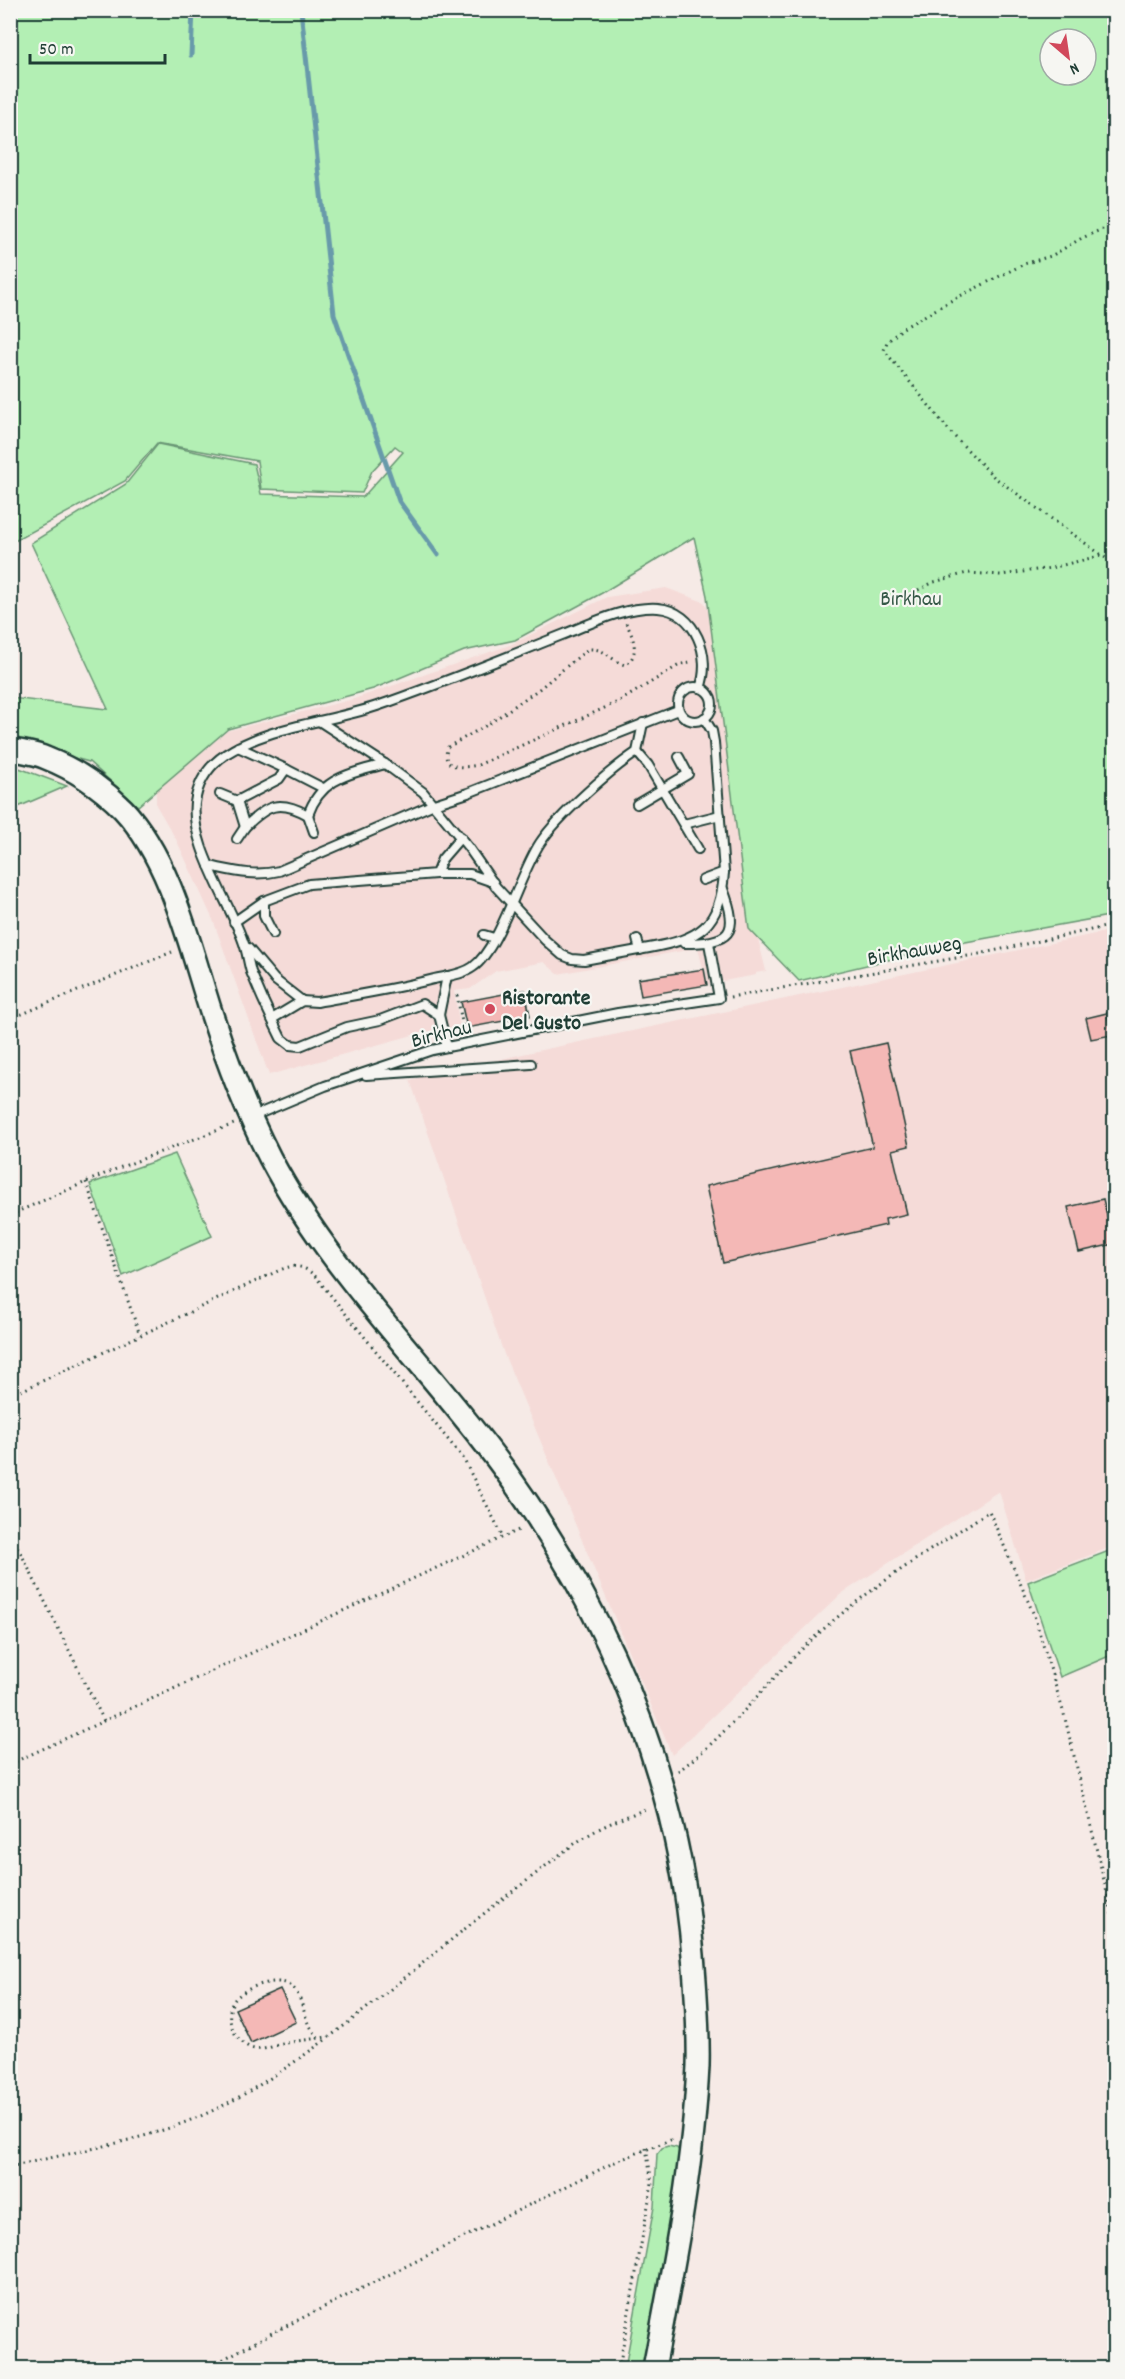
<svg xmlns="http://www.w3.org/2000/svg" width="1125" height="2379" viewBox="0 0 1125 2379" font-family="Dekko,sans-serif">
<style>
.built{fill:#f5dbd8}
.green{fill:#b3efb4;stroke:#699674;stroke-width:1.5;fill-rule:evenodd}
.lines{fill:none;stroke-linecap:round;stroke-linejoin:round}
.stream{stroke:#679aaa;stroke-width:5}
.building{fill:#f4b8b6;stroke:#1f3d34;stroke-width:1.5}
.lane-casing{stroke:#1f3d34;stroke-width:12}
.secondary-casing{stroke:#1f3d34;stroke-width:26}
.path{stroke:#1f3d34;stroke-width:3;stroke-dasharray:1.5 4.5;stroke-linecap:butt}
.lane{stroke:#f6f6f2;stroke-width:8}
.secondary{stroke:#f6f6f2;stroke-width:21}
.poi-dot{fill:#d1495b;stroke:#f6f6f2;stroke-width:2}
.labels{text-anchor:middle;stroke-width:4.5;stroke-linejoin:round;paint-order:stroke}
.park-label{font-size:22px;fill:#355847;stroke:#f6f6f2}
.street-label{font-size:22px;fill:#1f3d34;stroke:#f6f6f2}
.poi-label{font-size:22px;font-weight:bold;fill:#1f3d34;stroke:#f6f6f2;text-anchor:start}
</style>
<rect width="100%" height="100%" fill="#f6eae6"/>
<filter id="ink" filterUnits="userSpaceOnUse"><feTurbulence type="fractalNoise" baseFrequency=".0167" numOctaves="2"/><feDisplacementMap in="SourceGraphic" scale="12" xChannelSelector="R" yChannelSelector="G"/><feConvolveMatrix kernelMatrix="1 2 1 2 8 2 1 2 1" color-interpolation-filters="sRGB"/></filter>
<g filter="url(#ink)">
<g class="built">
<path d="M666,588L704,602L727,645L754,923L766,971L756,973V975L707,984L698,948L558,974L544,962L496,971L470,989L454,991L460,1028L433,1033L427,1031L269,1075L213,920L177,841L156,805V791L227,731L354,699L510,645L607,597Z"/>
<path d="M1114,930V1546L1026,1580L999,1491L841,1594L672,1755L504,1354L410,1080L532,1052Z"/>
</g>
<g class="green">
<path d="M11,11H1114V915L960,943L799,981L749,929L707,596L694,537L602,593L515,640L464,651L373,689L228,729L138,806L89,762L11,741V698L108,709L31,543L126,484L158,444L254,464L261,494L363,497L403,452L395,446L372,471L362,493L261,489L257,461L157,443L125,481L11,543ZM1050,39H1086V75H1050Z"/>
<path d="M11,765L67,786L11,810Z"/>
<path d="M175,1154L212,1236L123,1276L90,1184Z"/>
<path d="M1114,1549V1654L1060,1677L1028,1582Z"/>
<path d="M668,2146L677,2148L682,2155L645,2368H625L654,2207L657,2154L662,2148Z"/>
</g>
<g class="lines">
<g class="stream">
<path d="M301,10L334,314L399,501L438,555"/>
<path d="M191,55L193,10"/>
</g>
</g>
<g class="building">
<path d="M704,969L707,985L641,996L638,979Z"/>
<path d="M525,990L530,1016L467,1028L461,1002Z"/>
<path d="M1107,1013L1112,1035L1091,1039L1086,1018Z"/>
<path d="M886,1043L909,1146L892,1150L907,1214L885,1219L886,1225L723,1263L706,1186L873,1147L850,1051Z"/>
<path d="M1103,1199L1114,1244L1079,1252L1068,1207Z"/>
<path d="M280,1989L296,2022L251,2043L235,2009Z"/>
</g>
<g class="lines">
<defs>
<g id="lane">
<circle cx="695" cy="704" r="17"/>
<path d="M319,721L385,764L423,792L468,847L496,887L545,940L562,955L572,959L584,960C606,956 627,952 649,948C699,939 721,927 724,872L714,742L712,731L704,718"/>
<path d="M238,747L286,769L279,779L237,801L245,827C267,805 279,799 308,815C321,777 350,774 385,764"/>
<path d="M637,752L648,765L698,849"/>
<path d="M286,769L323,788"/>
<path d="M220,794L237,801"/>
<path d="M637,804L688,774L679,757"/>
<path d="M308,815L314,832"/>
<path d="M684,824L720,815"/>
<path d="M237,839L245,827"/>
<path d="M209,866C234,871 254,877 279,871L434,804L468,793L678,710"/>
<path d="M436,874H470L493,882"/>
<path d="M703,880L724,872"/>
<path d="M264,901V916L273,934"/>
<path d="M234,922L264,901L309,884L436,874L442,859L461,837"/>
<path d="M484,935L494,938"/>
<path d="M637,939L640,950"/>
<path d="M684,943C729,943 741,935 723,889"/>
<path d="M248,948L275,980L302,1001"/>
<path d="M447,976L439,1015L447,1047"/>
<path d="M439,1015L422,1004L380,1020L347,1027L300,1046L290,1045L281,1038C270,1016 260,994 251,972C248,962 247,951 243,941C229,901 186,839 196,797C200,778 211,764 226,754C271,725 327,723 377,706C441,684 504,658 567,633C594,622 627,606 658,608C696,611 712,657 700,688"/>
<path d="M272,1019L302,1001L317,1002C356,995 395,989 434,979C447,976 462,975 473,967C500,948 520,873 540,843C558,816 610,770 637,752L643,723"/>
<path d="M366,1075L531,1064"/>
<path d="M251,1117L325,1086L432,1050L618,1013L719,998L709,943"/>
</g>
<path id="secondary" d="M10,749C22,752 35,753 46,758C74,769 102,788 123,809C171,860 190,947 211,1012C227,1062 246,1111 270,1158C331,1274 427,1364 504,1469C608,1613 678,1776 693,1955C696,1991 699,2029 698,2066C693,2168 673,2268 654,2368"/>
</defs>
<use href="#lane" class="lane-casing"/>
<use href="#secondary" class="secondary-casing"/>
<g class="path">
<path d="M1114,224L1082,238L1051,256L1024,264L954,299L903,328L887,342L884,350L952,434L994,477L1114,564"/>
<path d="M902,598L934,582L967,573L1001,575L1051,568L1103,555"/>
<path d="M626,623C633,636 641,655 625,665C609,660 607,648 588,649L539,689L487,725L448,747C439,770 464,768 478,765L620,701L681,664L691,663"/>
<path d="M457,995L464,1033"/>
<path d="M730,997L979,954L1114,925"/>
<path d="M10,1019L172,952"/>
<path d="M86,1182L140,1335"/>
<path d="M10,1215L116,1169L234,1124"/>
<path d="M10,1396L280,1270C294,1264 303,1265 315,1276L463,1458L503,1537"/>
<path d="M10,1531L104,1721"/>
<path d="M10,1764L521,1529"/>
<path d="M678,1771C730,1734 771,1676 818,1634C870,1587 931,1550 989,1511L1034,1615L1064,1714L1114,1922"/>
<path d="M318,2038C315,2033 311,2028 308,2023C303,2011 301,1994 291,1986C278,1975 241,1988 233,2002C223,2019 237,2046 255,2049C263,2050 271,2047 278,2045C294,2041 311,2039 328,2037"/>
<path d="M10,2167C67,2153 128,2144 183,2123C219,2110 255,2089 287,2067C367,2013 439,1947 517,1888C541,1871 564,1849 590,1834C608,1823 628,1816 648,1808"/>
<path d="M207,2368L272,2333L617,2161L673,2139"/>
<path d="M619,2368L652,2183L646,2148"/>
</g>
<use href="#lane" class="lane"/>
<use href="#secondary" class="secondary"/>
</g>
</g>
<circle class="poi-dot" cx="490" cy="1009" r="6"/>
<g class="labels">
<g class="park-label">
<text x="911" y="605">Birkhau</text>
</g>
<g class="street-label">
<text transform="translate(914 949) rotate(-10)" y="8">Birkhauweg</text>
<text transform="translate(441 1032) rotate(-14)" y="8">Birkhau</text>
</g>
<g class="poi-label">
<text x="502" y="1004">Ristorante<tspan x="502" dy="25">Del Gusto</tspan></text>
</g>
</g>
<rect width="1125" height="2379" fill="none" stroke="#f6f6f2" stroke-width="36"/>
<rect x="18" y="18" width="1089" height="2343" fill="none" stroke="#1f3d34" stroke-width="2" filter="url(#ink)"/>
<g transform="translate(1068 57) rotate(151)"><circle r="28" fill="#f6f6f2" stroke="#a0aca6" stroke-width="1.5"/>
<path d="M0-4.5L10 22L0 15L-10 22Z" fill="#d1495b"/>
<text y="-9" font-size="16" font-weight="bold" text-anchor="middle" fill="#1f3d34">N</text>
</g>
<path d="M30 54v9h135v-9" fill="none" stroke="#1f3d34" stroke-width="3"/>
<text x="39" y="54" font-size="18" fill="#1f3d34" stroke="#f6f6f2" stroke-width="4.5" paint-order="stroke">50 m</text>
</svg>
